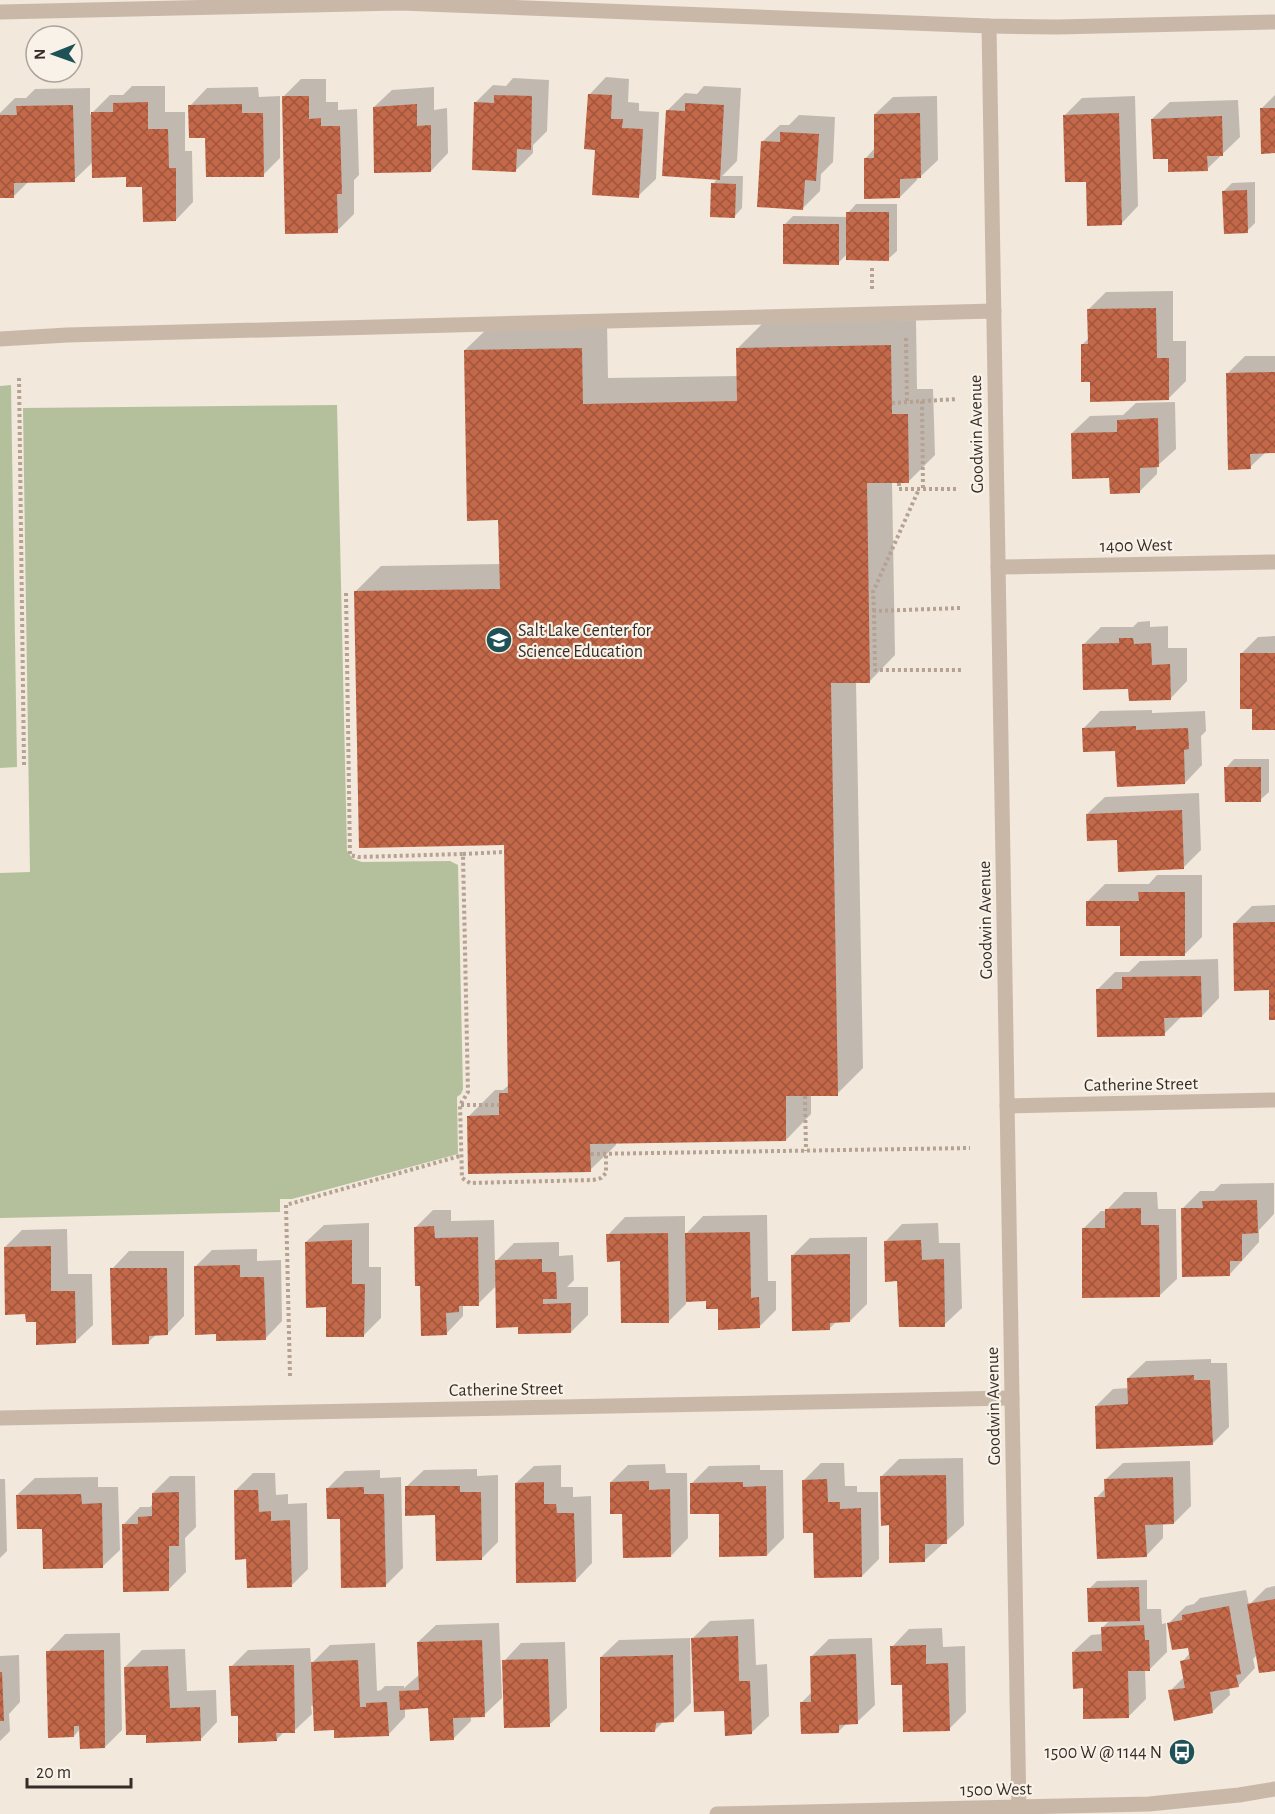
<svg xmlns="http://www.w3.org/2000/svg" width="1275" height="1814" viewBox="0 0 1275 1814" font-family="'Alegreya Sans',sans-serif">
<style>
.green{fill:#b4c09c}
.shadow{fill:#0003}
.building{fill:url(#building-cross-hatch)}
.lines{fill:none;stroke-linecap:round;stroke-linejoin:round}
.path{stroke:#b5a292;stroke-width:4;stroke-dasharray:3 3;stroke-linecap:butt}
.service{stroke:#c9b8a8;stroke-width:15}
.minor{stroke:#c9b8a8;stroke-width:15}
.labels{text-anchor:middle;stroke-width:4.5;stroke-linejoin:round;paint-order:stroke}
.street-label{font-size:18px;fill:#362d28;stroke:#f9f2e8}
.poi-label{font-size:18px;fill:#362d28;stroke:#f9f2e8;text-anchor:start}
</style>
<defs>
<pattern id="building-cross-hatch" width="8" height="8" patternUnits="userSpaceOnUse" patternTransform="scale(1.5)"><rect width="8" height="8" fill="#c36848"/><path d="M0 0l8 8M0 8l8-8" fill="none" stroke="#9f563c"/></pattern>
</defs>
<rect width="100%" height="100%" fill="#f2e8dc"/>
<g class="green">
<path d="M11,385L17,767L0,768V386Z"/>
<path d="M337,405L347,851L353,859L362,862L450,861L458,865L463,1089L461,1094L457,1097L458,1154L292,1199H280V1212L0,1218V873L30,872L23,408Z"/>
</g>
<g class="shadow">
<path d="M606,77L629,79L628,102L639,103V111L659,112L656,179L638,196L596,148L589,95Z"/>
<path d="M513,78L549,80L547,131L533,145V153L515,171L476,102L493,85L506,86Z"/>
<path d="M301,79H326V102H338V110L357,109L359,175L354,180V214L337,231L283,97Z"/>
<path d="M132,86H165V112H185V151H192L193,202L176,220L143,185L94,161L74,180L29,181L13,197H0V113L15,98H26L35,89L90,88V115L110,95H123Z"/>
<path d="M704,86L741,88L737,161L722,176H743L742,208L734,217L713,184L718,178L668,110L685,93L697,94Z"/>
<path d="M258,87L259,97L280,96V158L263,175L206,136L190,106L207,88Z"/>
<path d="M434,87V110L447,108L448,153L431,171L374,107L392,90Z"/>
<path d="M1275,95V152L1262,108Z"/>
<path d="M937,96L938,160L920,177H917V180L900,197L865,159L875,148V114L893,97Z"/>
<path d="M1135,96L1138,206L1121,224L1088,180L1065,115L1082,98Z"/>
<path d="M1238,100L1240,137L1207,169L1170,157L1152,119L1170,102Z"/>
<path d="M799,115L835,117L833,162L821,174L820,191L803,208L762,142L780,125H789Z"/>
<path d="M1255,182V223L1247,231L1224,191L1232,183Z"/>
<path d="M856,204H897V251L888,259L847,254L838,263L785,224L793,216L848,217V213Z"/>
<path d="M1173,291V341H1186V381L1168,399L1091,380L1082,345L1089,338L1088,310L1106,292Z"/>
<path d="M916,320L917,389H933L935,455L909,481H892L895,655L870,681H856L863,1068L837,1094H811V1114L786,1140L616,1143V1145L590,1170L469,1116L495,1090H503L510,1084L506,844L355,592L381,566L501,564L500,518L465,350L491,325L607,323L608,378L738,376L737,349L763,323Z"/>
<path d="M1245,356H1275V451L1266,452L1250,467L1227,374Z"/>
<path d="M1175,402L1176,449L1157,466V474L1139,492L1110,477L1072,433L1090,416L1123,415L1136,403Z"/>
<path d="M1150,621V627L1168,626V648H1187V681L1170,699L1129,688L1083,645L1101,627H1133L1138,622Z"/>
<path d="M1275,636V728L1253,707L1241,654L1258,637Z"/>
<path d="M1152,710V713L1205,711L1206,731L1201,736L1202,765L1185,783L1117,749L1083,729L1100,711Z"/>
<path d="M1234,759H1269V792L1260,800L1226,768Z"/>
<path d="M1199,793L1201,850L1183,868L1118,838L1087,814L1105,797Z"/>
<path d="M1157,875H1202V937L1184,955L1122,924L1088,901L1105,884H1149Z"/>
<path d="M1275,905V1018L1270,989L1235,923L1252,906Z"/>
<path d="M1218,959L1219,998L1202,1016H1182L1164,1034L1097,990L1115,972H1129L1140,961Z"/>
<path d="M1274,1183V1214L1259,1230V1242L1230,1274L1182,1209L1200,1191H1214L1221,1184Z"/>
<path d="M1124,1192H1157L1158,1209H1176L1177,1279L1159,1296L1083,1229L1101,1211H1106Z"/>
<path d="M433,1210H451V1221L494,1220L495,1262L514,1243L559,1242V1256L573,1255L574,1280L567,1287H588V1315L571,1332L520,1326L497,1285L478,1304L463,1306V1316L446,1334L421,1284L416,1227Z"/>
<path d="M767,1215L768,1281H776V1310L759,1327L707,1300H686V1304L669,1321L622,1260L608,1235L625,1217L685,1216V1235L703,1216Z"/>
<path d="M369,1223V1267H381V1318L364,1335L327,1306L306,1242L324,1225Z"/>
<path d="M938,1223L939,1243H960L962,1308L944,1325L899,1280L885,1242L902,1224Z"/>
<path d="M67,1229L68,1274H92L93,1325L75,1342L37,1321L5,1247L22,1230Z"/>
<path d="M867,1237V1304L850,1321H837L829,1329L793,1255L810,1238Z"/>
<path d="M257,1249V1261L281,1260L282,1321L265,1339L218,1333L195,1267L212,1250Z"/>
<path d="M129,1251H184V1316L167,1334H157L148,1342L112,1269Z"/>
<path d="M1211,1359V1363H1227L1229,1427L1212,1444L1096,1406L1113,1389L1129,1388L1128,1378L1146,1361Z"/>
<path d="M963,1458L964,1525L925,1560L890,1524L882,1476L899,1459Z"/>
<path d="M1190,1461L1191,1506L1174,1523H1163V1538L1146,1556L1096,1498L1106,1488L1105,1480L1123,1463Z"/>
<path d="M821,1463H844L845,1486H857V1492H878L879,1559L862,1576L815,1532L804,1480Z"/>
<path d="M665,1464L666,1473H687L688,1538L671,1556L623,1512L611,1482L628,1465Z"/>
<path d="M561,1465V1487H573V1497L591,1496L592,1563L575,1581L516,1483L534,1466Z"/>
<path d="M760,1465V1470H783L784,1538L767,1555L720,1513L692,1483L709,1466Z"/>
<path d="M477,1469V1476L498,1475V1542L481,1559L436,1513L406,1487L424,1470Z"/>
<path d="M380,1470V1478L401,1477L403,1568L385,1586L341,1517L328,1488L345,1471Z"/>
<path d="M253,1473H275L276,1495L288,1494V1504L307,1503L308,1569L291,1586L248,1558L235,1491Z"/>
<path d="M170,1476H195L196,1527L185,1538L186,1572L169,1589L123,1525L140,1507H150L153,1504V1493Z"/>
<path d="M98,1477V1487H118L120,1550L102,1567L43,1527L17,1495L35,1478Z"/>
<path d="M0,1479H5L7,1551L0,1558Z"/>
<path d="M1147,1580V1609H1161L1162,1624L1166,1623L1167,1652L1150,1669H1145L1146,1699L1129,1716L1084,1687L1073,1652L1091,1635L1103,1634V1627L1110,1620L1089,1589L1097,1581Z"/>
<path d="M1275,1586V1669L1257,1655L1253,1659L1255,1668L1238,1686L1229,1687L1230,1695L1212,1712L1170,1691L1184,1677L1182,1662L1190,1653L1189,1646L1169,1623L1186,1606L1194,1604L1200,1598L1246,1590L1249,1605L1266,1588Z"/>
<path d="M754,1619L756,1665L767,1664L769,1716L751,1733L726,1710L693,1638L710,1621Z"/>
<path d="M499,1623L502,1698L484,1715L471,1716V1721L454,1738L430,1707L405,1708V1717L388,1735L335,1728L314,1706H311L312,1714L294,1731L284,1732L276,1740L239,1715L231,1667L248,1650L310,1648L311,1664L330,1645L375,1643L377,1691L381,1690L385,1686H404V1688L420,1674L418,1642L436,1625Z"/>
<path d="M942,1628L943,1647L965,1646L966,1712L949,1729L904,1684L892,1647L909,1629Z"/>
<path d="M120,1633L122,1730L105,1747L81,1728L74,1736L48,1652L65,1634Z"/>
<path d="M690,1638L691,1703L673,1721H664L655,1730L601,1657L619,1640Z"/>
<path d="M872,1638L875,1705L857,1722L847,1723L839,1731L801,1703L812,1692L811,1657L829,1639Z"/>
<path d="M565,1642L567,1708L549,1725L504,1661L521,1643Z"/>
<path d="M185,1649L187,1691L216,1690L217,1722L200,1740L147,1733L125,1667L142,1650Z"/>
<path d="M19,1655L20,1702L9,1714L10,1731L0,1741V1656Z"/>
</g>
<g class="building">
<path d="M588,94L612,95L611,119H623L622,128L643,129L639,198L592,195L595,150L584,149Z"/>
<path d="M494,95L532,96L531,150L517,149L516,172L472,170L474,102L494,103Z"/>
<path d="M282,96H309V119L321,118V126H340L342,194H337L338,233L285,234Z"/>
<path d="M148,102V129H168L169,168H176V221L143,222L142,187H126V177L92,178L91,112H113V103Z"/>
<path d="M685,103L724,105L720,180L662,176L666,110L685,111Z"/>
<path d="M242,104V113H263L264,177H206L205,138H189L188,105Z"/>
<path d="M417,104V126L431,125V172L374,173L373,107Z"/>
<path d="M73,105L75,182L14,183V198H0V115H17L16,106Z"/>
<path d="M1260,108H1275V153L1261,154Z"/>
<path d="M920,113L921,178L900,179V198L864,199V158H874V114Z"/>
<path d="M1119,113L1122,225L1087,226L1086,182H1065L1063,115Z"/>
<path d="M1222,116L1223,156H1207L1208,171L1168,172V159H1153L1151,119Z"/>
<path d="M780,132L819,134L816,181L805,180L803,210L757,207L761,141L780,142Z"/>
<path d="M711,183L736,184L735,218L710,217Z"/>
<path d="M1247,190L1248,233L1224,234L1222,191Z"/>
<path d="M846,212H889V261L846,260Z"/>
<path d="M783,224H839V265L783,264Z"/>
<path d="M1156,308L1157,358H1169V400L1090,402V382H1081V344H1088L1087,309Z"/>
<path d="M891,345L892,414H908L909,483H867L870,683H831L838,1096H786V1141L590,1144L591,1172L468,1174L467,1116L499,1115V1093H508L504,845L359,848L354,591L500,589L498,520L467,521L464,350L582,348L583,404L737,401L736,348Z"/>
<path d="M1275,372V453L1250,454L1251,469L1228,470L1226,373Z"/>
<path d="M1158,418L1159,467L1140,468V493L1110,494L1109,478L1072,479L1071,433L1117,432V420Z"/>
<path d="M1119,638H1133L1134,644L1151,643L1152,665L1170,664L1171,700L1129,701L1128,689L1083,690L1082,644L1119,643Z"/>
<path d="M1240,653H1275V730H1252V709H1240Z"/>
<path d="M1136,726V730L1188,728L1189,749L1184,750L1185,784L1117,787L1115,751L1083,752L1082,728Z"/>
<path d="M1224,767H1261V802H1225Z"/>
<path d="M1182,810L1184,869L1118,872L1117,840L1087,841L1086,814Z"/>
<path d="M1138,892H1185V956H1120V926H1086V901H1139Z"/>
<path d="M1275,922V1020H1269V990L1234,991L1233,923Z"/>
<path d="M1201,976L1202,1017L1164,1018L1165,1036L1097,1037L1096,989H1122V977Z"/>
<path d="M1257,1200L1258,1233L1242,1234V1261H1230V1276L1182,1277L1181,1208H1203L1202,1201Z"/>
<path d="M1141,1208V1225H1159L1160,1297L1082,1298V1228H1105V1209Z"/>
<path d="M434,1226L435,1238L478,1237L479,1306H459V1312L446,1313L447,1335L421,1336L420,1286H415L414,1227Z"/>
<path d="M750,1232L751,1298L759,1297L760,1328L718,1330V1309H706V1301L686,1302L685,1233Z"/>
<path d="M668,1233L669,1323H621L620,1261L607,1262L606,1234Z"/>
<path d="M352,1240V1284H365L364,1337H326V1307L306,1308L305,1242Z"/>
<path d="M921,1240L922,1260L944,1259L945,1327H899L897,1281L885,1282L884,1241Z"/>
<path d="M51,1246V1291H75L76,1343L36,1345V1322H26L25,1314L5,1315L4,1247Z"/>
<path d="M850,1254V1322L830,1323V1330L792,1331L791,1255Z"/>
<path d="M542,1259V1272H556L557,1299H543V1304L571,1303V1333L518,1334V1327L496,1328L495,1260Z"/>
<path d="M240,1265V1277H264L266,1340L216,1341V1334L195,1335L194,1266Z"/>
<path d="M110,1268H167L168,1335L149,1336V1344L112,1345Z"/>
<path d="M1194,1375V1380H1210L1213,1445L1096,1449L1095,1406L1128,1404L1127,1378Z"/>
<path d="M946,1475L947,1544H925V1562L889,1563V1525L881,1526L880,1476Z"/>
<path d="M1173,1477L1174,1524L1145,1525L1147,1557L1097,1559L1094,1497H1105L1104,1479Z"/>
<path d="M827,1479L828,1502H840V1509L861,1508L862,1577L814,1578L813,1533H803L802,1480Z"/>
<path d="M649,1481V1490L670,1489L671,1557L623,1558L622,1514H610V1482Z"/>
<path d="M544,1482V1504H556L557,1513H574L576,1582L516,1583L515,1483Z"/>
<path d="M743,1482V1487L766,1486L767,1556L719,1557V1514H690V1483Z"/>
<path d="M405,1486H460V1492H481L482,1560L436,1561L435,1515L405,1516Z"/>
<path d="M364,1487V1494H384L386,1587L341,1588L340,1519H327L326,1488Z"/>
<path d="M234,1490H258L259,1512L271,1511V1521L290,1520L292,1587L247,1588L246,1559L235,1560Z"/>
<path d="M179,1492V1546H169V1591L123,1592L122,1524H138V1517L152,1516V1493Z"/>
<path d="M81,1494L82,1504L102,1503L103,1568L43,1569L42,1529H17L16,1495Z"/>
<path d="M1139,1587L1140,1621L1088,1622L1087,1588Z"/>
<path d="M1275,1599V1671L1259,1673L1247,1604Z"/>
<path d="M1229,1606L1241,1674L1236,1675L1239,1687L1210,1692L1213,1713L1174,1721L1168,1690L1185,1688L1180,1661L1190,1659L1188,1648L1172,1650L1167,1623L1182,1620V1615Z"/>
<path d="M1144,1625L1145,1640H1149L1150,1671H1128L1129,1718L1083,1719V1688L1073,1689L1072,1652L1102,1651L1101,1627Z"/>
<path d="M738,1636L739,1681H750L752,1734L725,1736L724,1711L694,1712L691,1638Z"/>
<path d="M482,1640L485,1717L453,1718L454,1740L430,1741L428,1708L400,1710L399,1691L419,1690L417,1642Z"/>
<path d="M926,1645V1664L948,1663L950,1731L903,1732L902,1685H891L890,1646Z"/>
<path d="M104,1650L105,1748L80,1749L79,1726H74V1737L48,1738L46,1651Z"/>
<path d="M856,1654L858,1724L839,1725V1733L801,1734L800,1702H811L810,1656Z"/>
<path d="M673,1655L674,1722L656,1723L655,1732H600V1657Z"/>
<path d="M548,1659L550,1727L504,1728L502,1660Z"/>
<path d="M358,1660L360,1707H366V1703L387,1702L389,1736L334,1738V1730L314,1731L311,1662Z"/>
<path d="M294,1665L295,1733H276L277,1741L238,1743V1716H231L229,1666Z"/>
<path d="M168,1666L170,1708L200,1707L201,1741L146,1743V1735H126L124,1667Z"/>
<path d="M0,1672H2L4,1721H0Z"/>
</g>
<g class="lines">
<g class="path">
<path d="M872,289V265"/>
<path d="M906,338L907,402"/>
<path d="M19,378L24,765"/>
<path d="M922,401L923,489"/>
<path d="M892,403L957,399"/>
<path d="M899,483V489H958"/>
<path d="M346,593L350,855L358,857L463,854L468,1092L460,1105L462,1178L470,1183L593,1180L601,1178L606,1173V1154"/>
<path d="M960,608L874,611L875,670H962"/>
<path d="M874,611L873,592L919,489"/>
<path d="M463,854L504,852"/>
<path d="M805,1096L806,1151"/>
<path d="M461,1105H499"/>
<path d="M591,1154L970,1148"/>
<path d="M290,1376L286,1205L460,1156"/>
</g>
<path class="service" d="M0,339L67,335L994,311"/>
<g class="minor">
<path d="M0,12L400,3L989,26L1057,27L1275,22"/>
<path d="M989,26L1019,1814"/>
<path d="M998,567L1275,562"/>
<path d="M1007,1106L1275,1100"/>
<path d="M0,1418L1012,1398"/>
<path d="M717,1814L1149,1804L1239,1795L1275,1789"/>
</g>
</g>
<defs>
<symbol id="school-disc" viewBox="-11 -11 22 22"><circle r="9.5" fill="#1e5257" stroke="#f9f2e8"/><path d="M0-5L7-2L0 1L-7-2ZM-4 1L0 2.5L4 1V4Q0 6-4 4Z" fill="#fff"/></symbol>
<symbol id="bus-disc" viewBox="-11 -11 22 22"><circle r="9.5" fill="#1e5257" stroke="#f9f2e8"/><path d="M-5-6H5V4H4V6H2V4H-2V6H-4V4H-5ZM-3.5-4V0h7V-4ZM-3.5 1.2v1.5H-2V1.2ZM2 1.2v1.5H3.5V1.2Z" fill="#fff"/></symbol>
</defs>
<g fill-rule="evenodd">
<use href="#school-disc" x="484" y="625" width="30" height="30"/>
<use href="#bus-disc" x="1167" y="1737" width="30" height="30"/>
</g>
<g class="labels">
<g class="street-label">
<text transform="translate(976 434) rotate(-91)" y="6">Goodwin Avenue</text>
<text transform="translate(1136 545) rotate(-1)" y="6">1400 West</text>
<text transform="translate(985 920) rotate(-91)" y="6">Goodwin Avenue</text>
<text transform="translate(1141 1084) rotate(-1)" y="6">Catherine Street</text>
<text transform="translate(506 1389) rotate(-1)" y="6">Catherine Street</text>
<text transform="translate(993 1406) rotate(-91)" y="6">Goodwin Avenue</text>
<text transform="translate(996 1789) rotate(-1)" y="6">1500 West</text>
</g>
<g class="poi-label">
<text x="518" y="636">Salt Lake Center for<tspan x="518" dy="21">Science Education</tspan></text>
<text x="1162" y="1758" text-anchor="end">1500 W @ 1144 N</text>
</g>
</g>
<g transform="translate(54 54) rotate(269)"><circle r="28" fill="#f9f2e8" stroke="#aba39b" stroke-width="1.5"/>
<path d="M0-4.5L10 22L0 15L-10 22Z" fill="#1e5257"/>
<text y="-9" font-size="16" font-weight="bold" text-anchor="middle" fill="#362d28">N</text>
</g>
<path d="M27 1778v9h104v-9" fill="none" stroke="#362d28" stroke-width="3"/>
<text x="36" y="1778" font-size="18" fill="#362d28" stroke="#f9f2e8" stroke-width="4.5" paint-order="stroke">20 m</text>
</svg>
